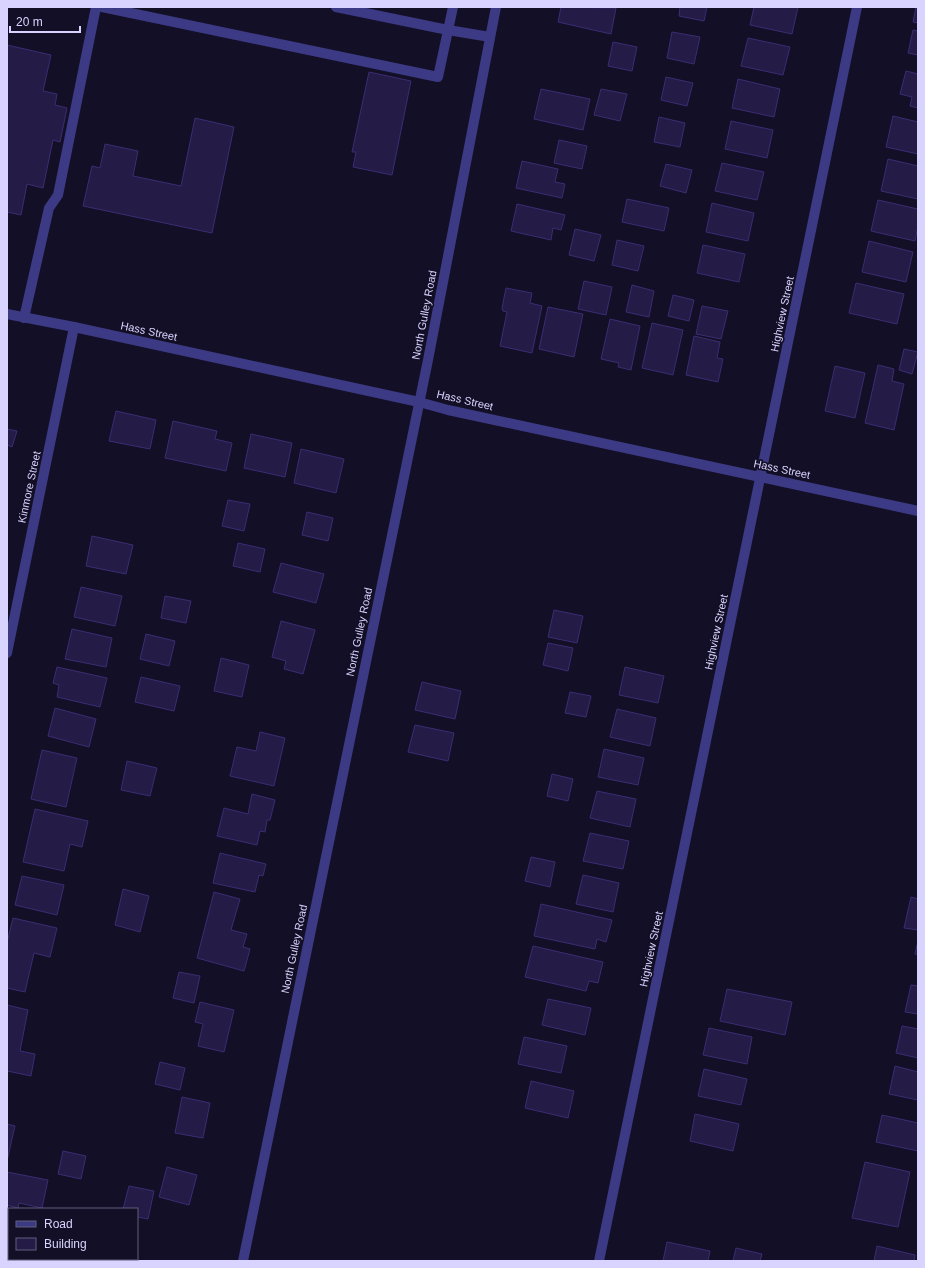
<svg xmlns="http://www.w3.org/2000/svg" width="925" height="1268" viewBox="0 0 925 1268" font-family="Arial,sans-serif">
<style>
.building{fill:#241b47;stroke:#3b2d73}
.lines{fill:none;stroke-linecap:round;stroke-linejoin:round}
.service{stroke:#3d3a85;stroke-width:10}
.minor{stroke:#3d3a85;stroke-width:10}
.tertiary{stroke:#3d3a85;stroke-width:10}
.labels{text-anchor:middle;stroke-width:3.5;stroke-linejoin:round;paint-order:stroke}
.street-label{font-size:11px;fill:#d9d4ff;stroke:#130f26}
</style>
<rect width="100%" height="100%" fill="#130f26"/>
<g class="building">
<path d="M561,7L616,8L611,34L558,22Z"/>
<path d="M680,7H707L704,21L679,16Z"/>
<path d="M754,7H798L792,34L750,25Z"/>
<path d="M916,7H918V23L913,22Z"/>
<path d="M913,30L918,31V55L908,53Z"/>
<path d="M672,32L700,37L694,64L667,58Z"/>
<path d="M748,38L790,47L783,75L741,66Z"/>
<path d="M613,42L637,47L632,71L608,66Z"/>
<path d="M7,45L51,55L43,91L57,94L55,105L67,108L60,142L53,140L43,188L27,184L21,215L7,212Z"/>
<path d="M906,71L918,74V108L910,106L912,97L900,94Z"/>
<path d="M369,72L411,81L392,175L353,167L356,152H352Z"/>
<path d="M666,77L693,83L687,106L661,100Z"/>
<path d="M738,79L780,89L774,117L732,108Z"/>
<path d="M541,89L590,99L583,130L534,119Z"/>
<path d="M601,89L627,94L620,121L594,115Z"/>
<path d="M893,116L918,122V154L886,147Z"/>
<path d="M659,117L685,123L680,147L654,142Z"/>
<path d="M195,118L234,127L212,233L83,206L92,166L100,168L105,144L138,151L133,176L181,186Z"/>
<path d="M731,121L773,130L767,158L725,149Z"/>
<path d="M559,140L587,146L582,169L554,163Z"/>
<path d="M888,159L918,166V199L881,191Z"/>
<path d="M522,161L558,169L555,182L565,184L562,198L516,188Z"/>
<path d="M722,163L764,172L757,200L715,191Z"/>
<path d="M666,164L692,170L686,193L660,186Z"/>
<path d="M627,199L669,208L664,231L622,222Z"/>
<path d="M878,200L918,209V226L915,241L871,231Z"/>
<path d="M712,203L754,213L748,241L706,232Z"/>
<path d="M517,204L565,215L561,230L553,228L551,240L511,231Z"/>
<path d="M575,229L601,235L594,261L569,255Z"/>
<path d="M617,240L644,246L638,271L612,265Z"/>
<path d="M869,241L913,252L906,282L862,272Z"/>
<path d="M703,245L745,254L739,282L697,273Z"/>
<path d="M584,281L612,287L606,315L578,309Z"/>
<path d="M856,283L904,294L897,324L849,313Z"/>
<path d="M632,285L654,291L649,317L626,312Z"/>
<path d="M506,288L532,293L530,303L542,306L532,353L500,346L507,312L503,311L502,308Z"/>
<path d="M673,295L694,300L689,321L668,316Z"/>
<path d="M702,306L728,311L721,339L696,334Z"/>
<path d="M548,307L583,314L574,357L539,349Z"/>
<path d="M610,319L640,326L631,370L618,367L619,363L601,359Z"/>
<path d="M652,323L683,330L673,375L642,368Z"/>
<path d="M694,336L720,342L717,358L723,359L718,382L686,375Z"/>
<path d="M904,349L918,352L912,374L899,370Z"/>
<path d="M878,365L894,369L892,381L904,384L894,430L865,423Z"/>
<path d="M835,366L865,373L855,418L825,411Z"/>
<path d="M116,411L156,420L150,449L109,441Z"/>
<path d="M173,421L217,431L215,439L232,443L226,471L165,458Z"/>
<path d="M7,429L17,431L12,447L7,445Z"/>
<path d="M251,434L292,443L285,477L244,468Z"/>
<path d="M301,449L344,459L336,493L294,483Z"/>
<path d="M228,500L250,504L244,531L222,526Z"/>
<path d="M307,512L333,518L328,541L302,535Z"/>
<path d="M92,536L133,545L126,574L86,566Z"/>
<path d="M238,543L265,549L260,572L233,566Z"/>
<path d="M281,563L324,574L316,603L273,592Z"/>
<path d="M81,587L122,596L115,626L74,617Z"/>
<path d="M165,596L191,601L186,623L161,618Z"/>
<path d="M554,610L583,616L577,643L548,637Z"/>
<path d="M281,621L315,630L303,674L284,669L286,661L272,657Z"/>
<path d="M72,629L112,638L106,667L65,659Z"/>
<path d="M146,634L175,641L169,666L140,659Z"/>
<path d="M548,643L573,648L568,671L543,665Z"/>
<path d="M221,658L249,665L242,697L214,691Z"/>
<path d="M57,667L107,678L100,707L57,697L59,685L53,683Z"/>
<path d="M625,667L664,676L658,703L619,695Z"/>
<path d="M141,677L180,686L174,711L135,702Z"/>
<path d="M422,682L461,691L455,719L415,710Z"/>
<path d="M570,692L591,696L586,717L565,713Z"/>
<path d="M55,708L96,719L89,747L48,736Z"/>
<path d="M617,709L656,718L650,746L610,737Z"/>
<path d="M415,725L454,733L448,761L408,752Z"/>
<path d="M260,732L285,738L274,786L230,776L237,747L256,751Z"/>
<path d="M604,749L644,758L638,785L598,777Z"/>
<path d="M42,750L77,758L66,807L31,799Z"/>
<path d="M127,761L157,768L150,796L121,790Z"/>
<path d="M552,774L573,779L568,801L547,796Z"/>
<path d="M597,791L636,799L630,827L590,818Z"/>
<path d="M252,794L275,800L270,820H267L265,832L260,831L257,845L217,836L224,808L248,814Z"/>
<path d="M35,809L88,821L82,847L70,844L64,871L23,862Z"/>
<path d="M590,833L629,841L623,869L583,861Z"/>
<path d="M220,853L266,864L263,876L259,875L255,892L213,883Z"/>
<path d="M531,857L555,862L550,887L525,881Z"/>
<path d="M583,875L619,883L613,912L576,904Z"/>
<path d="M22,876L64,885L57,915L15,905Z"/>
<path d="M123,889L149,896L140,932L115,925Z"/>
<path d="M214,892L240,899L231,930L247,934L243,947L250,949L244,971L197,958Z"/>
<path d="M911,897L918,899V930L904,928Z"/>
<path d="M541,904L612,920L606,942L597,939L595,949L534,936Z"/>
<path d="M13,918L57,928L50,957L34,953L25,992L7,988V943Z"/>
<path d="M918,941V955L915,954Z"/>
<path d="M533,946L603,962L598,983L589,981L586,991L525,977Z"/>
<path d="M179,972L200,976L194,1003L173,998Z"/>
<path d="M911,985L918,986V1014L905,1012Z"/>
<path d="M727,989L792,1002L785,1035L720,1021Z"/>
<path d="M548,999L591,1008L585,1035L542,1025Z"/>
<path d="M200,1002L234,1010L224,1052L198,1046L203,1024L195,1022Z"/>
<path d="M7,1005L28,1010L20,1051L35,1054L31,1076L7,1071Z"/>
<path d="M902,1026L918,1029V1058L896,1053Z"/>
<path d="M709,1028L752,1037L747,1064L703,1055Z"/>
<path d="M524,1037L567,1046L561,1073L518,1064Z"/>
<path d="M160,1062L185,1068L180,1090L155,1084Z"/>
<path d="M895,1066L918,1072V1100L889,1094Z"/>
<path d="M704,1069L747,1079L741,1105L698,1096Z"/>
<path d="M531,1081L574,1091L568,1118L525,1108Z"/>
<path d="M182,1097L210,1103L203,1138L175,1133Z"/>
<path d="M695,1114L739,1124L733,1151L690,1141Z"/>
<path d="M882,1115L918,1123V1151L876,1142Z"/>
<path d="M7,1124L15,1126L7,1161Z"/>
<path d="M63,1151L86,1156L81,1179L58,1174Z"/>
<path d="M865,1162L910,1172L898,1227L852,1218Z"/>
<path d="M167,1167L197,1175L189,1205L159,1197Z"/>
<path d="M7,1172L48,1180L42,1208L19,1203L18,1208L7,1205Z"/>
<path d="M129,1186L154,1191L148,1219L137,1217V1209H123Z"/>
<path d="M667,1242L710,1251L708,1261H663Z"/>
<path d="M877,1246L915,1255L914,1261H874Z"/>
<path d="M736,1248L762,1254L760,1261H733Z"/>
</g>
<g class="lines">
<g class="service">
<path d="M102,7L438,77L453,7"/>
<path d="M336,7L448,30L490,37"/>
<path d="M24,318L49,208L58,195L96,7"/>
</g>
<g class="minor">
<path d="M7,653L74,327"/>
<path d="M7,1246H9"/>
<path d="M68,1259L78,1261"/>
<path d="M599,1261L857,7"/>
</g>
<g class="tertiary">
<path d="M7,314L74,327L419,402L448,410L918,511"/>
<path d="M243,1261L428,360L496,7"/>
</g>
</g>
<g class="labels">
<g class="street-label">
<text transform="translate(782 314) rotate(-78)" y="4">Highview Street</text>
<text transform="translate(424 315) rotate(-79)" y="4">North Gulley Road</text>
<text transform="translate(149 331) rotate(12)" y="4">Hass Street</text>
<text transform="translate(465 400) rotate(13)" y="4">Hass Street</text>
<text transform="translate(782 469) rotate(12)" y="4">Hass Street</text>
<text transform="translate(29 487) rotate(-78)" y="4">Kinmore Street</text>
<text transform="translate(359 632) rotate(-78)" y="4">North Gulley Road</text>
<text transform="translate(716 632) rotate(-78)" y="4">Highview Street</text>
<text transform="translate(294 949) rotate(-78)" y="4">North Gulley Road</text>
<text transform="translate(651 949) rotate(-78)" y="4">Highview Street</text>
</g>
</g>
<rect width="925" height="1268" fill="none" stroke="#d9d4ff" stroke-width="16"/>
<rect x="8" y="1208" width="130" height="52" fill="#130f26" stroke="#625e7d"/>
<rect x="16" y="1221" width="20" height="6" fill="#3d3a85" stroke="#625e7d"/>
<text x="44" y="1228" font-size="12" fill="#d9d4ff">Road</text>
<rect x="16" y="1238" width="20" height="12" fill="#241b47" stroke="#625e7d"/>
<text x="44" y="1248" font-size="12" fill="#d9d4ff">Building</text>
<path d="M10 26v6h70v-6" fill="none" stroke="#d9d4ff" stroke-width="2"/>
<text x="16" y="26" font-size="12" fill="#d9d4ff" stroke="#130f26" stroke-width="3" paint-order="stroke">20 m</text>
</svg>
